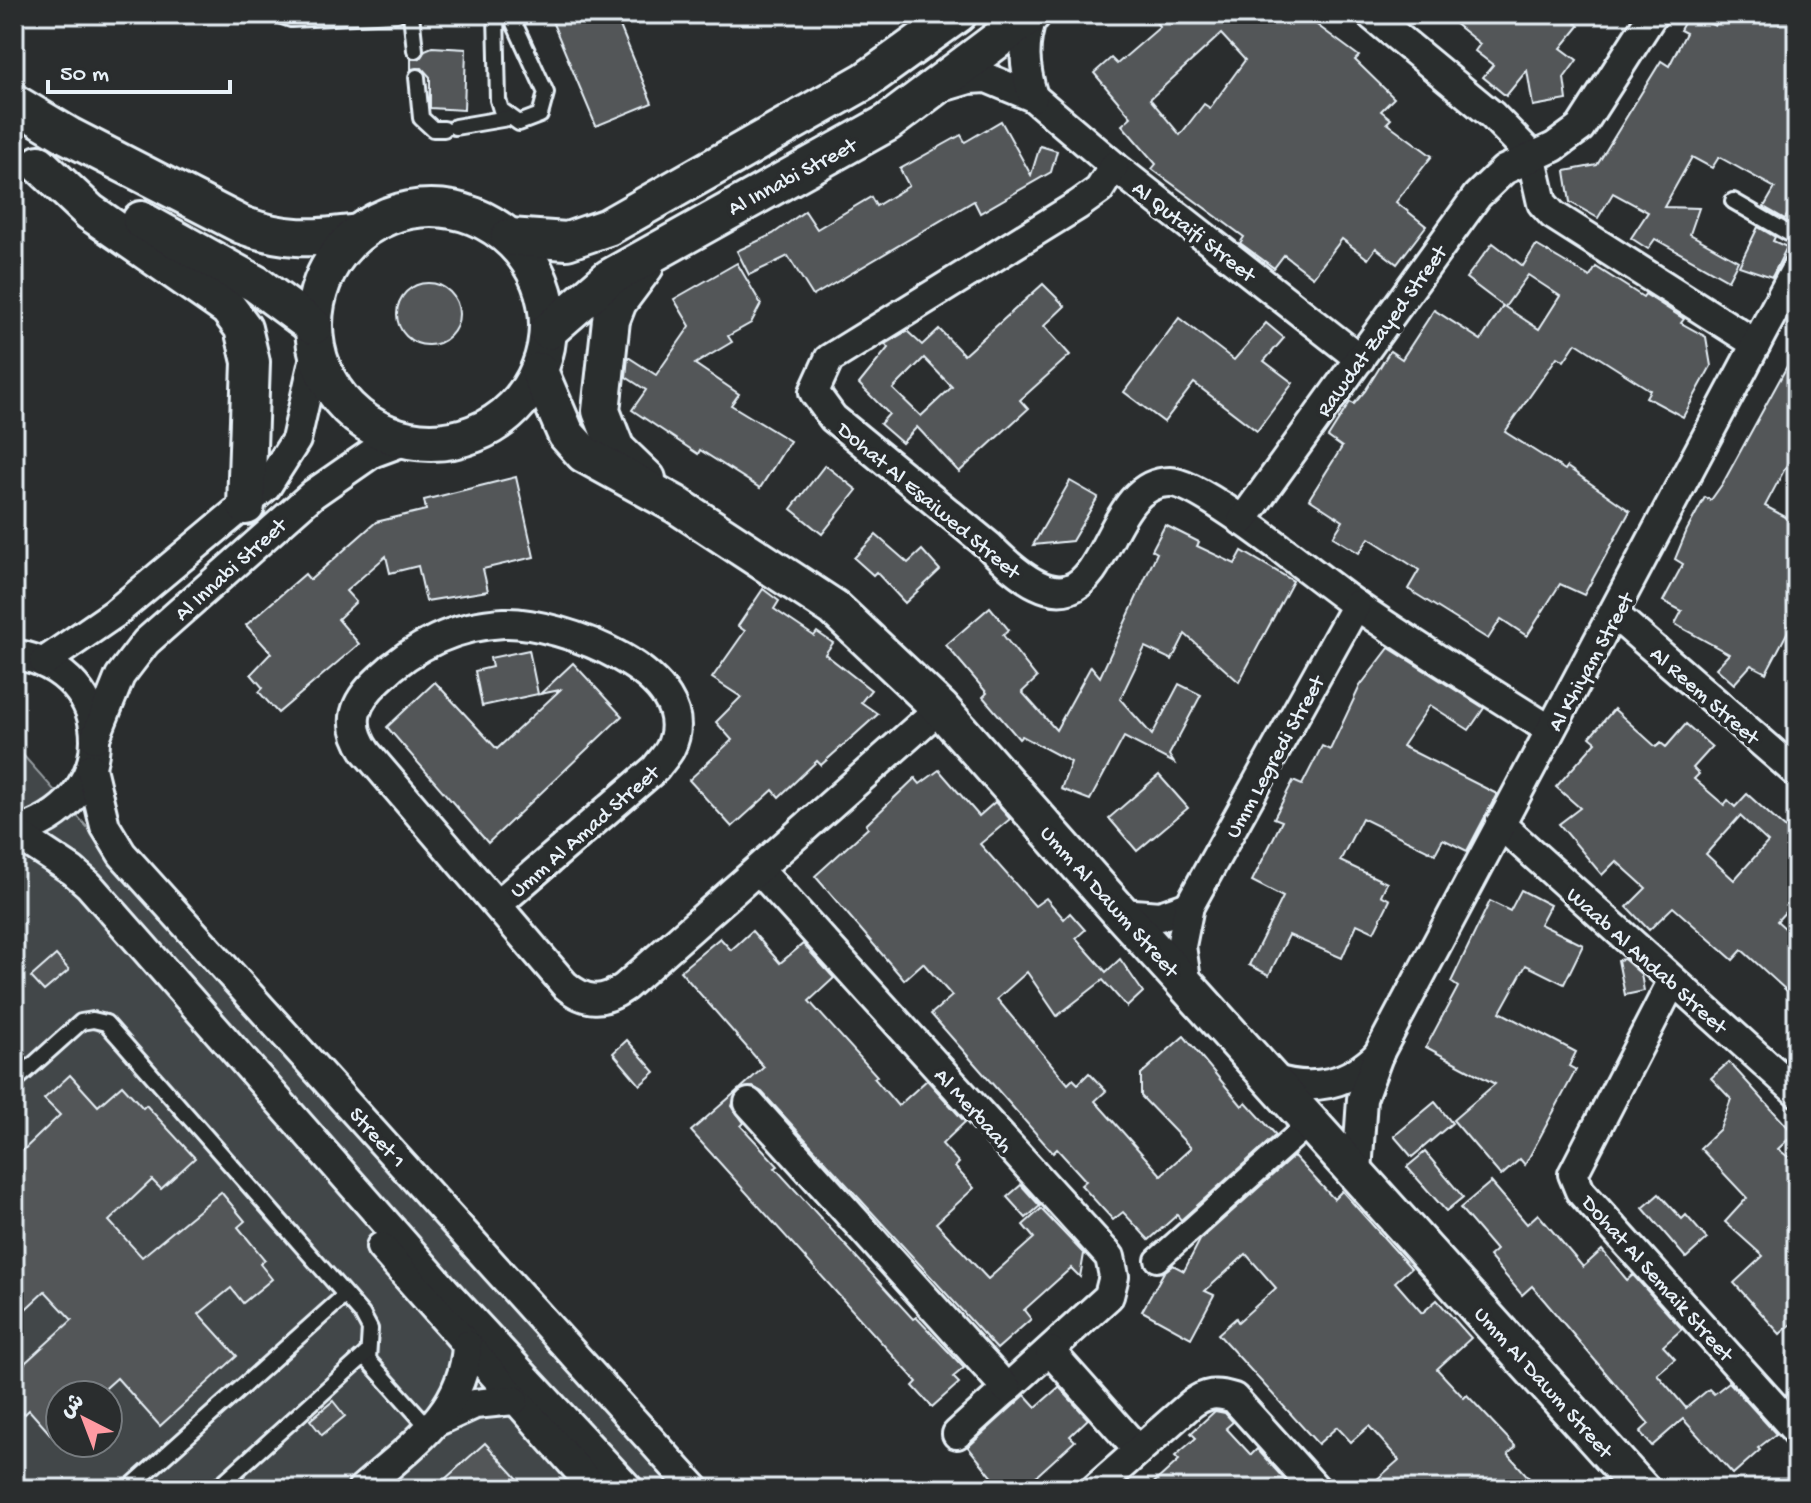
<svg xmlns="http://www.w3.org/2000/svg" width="1811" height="1503" viewBox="0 0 1811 1503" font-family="'Gochi Hand','Playpen Sans Arabic',sans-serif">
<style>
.green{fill:#424648;stroke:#959ca0;stroke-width:2;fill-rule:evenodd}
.building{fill:#535759;stroke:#e8f1f8;stroke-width:2;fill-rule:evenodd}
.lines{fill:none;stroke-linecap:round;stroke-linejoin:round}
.service-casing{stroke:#e8f1f8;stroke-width:20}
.pedestrian-casing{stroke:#e8f1f8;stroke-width:28}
.minor-casing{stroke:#e8f1f8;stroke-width:34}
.tertiary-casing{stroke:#e8f1f8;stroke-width:42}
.service{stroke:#2a2d2e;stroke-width:14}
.pedestrian{stroke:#2a2d2e;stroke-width:22}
.minor{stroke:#2a2d2e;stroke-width:28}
.tertiary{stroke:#2a2d2e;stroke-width:36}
.labels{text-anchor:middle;stroke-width:8;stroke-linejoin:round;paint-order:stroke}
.street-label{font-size:22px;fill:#e8f1f8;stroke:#2a2d2e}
</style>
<rect width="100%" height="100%" fill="#2a2d2e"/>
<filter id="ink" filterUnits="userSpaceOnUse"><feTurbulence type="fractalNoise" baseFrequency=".0125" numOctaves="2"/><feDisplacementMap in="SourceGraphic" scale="16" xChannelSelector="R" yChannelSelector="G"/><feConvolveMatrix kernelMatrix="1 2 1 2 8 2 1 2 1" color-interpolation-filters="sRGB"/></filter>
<g filter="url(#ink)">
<path class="green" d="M14,745L677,1489H14ZM60,1395H108V1443H60Z"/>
<g class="building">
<path d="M549,14H615L652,103L596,126Z"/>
<path d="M1149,14H1302L1359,56L1355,60L1394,98L1381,111L1391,119L1387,123L1432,156L1396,202L1426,226L1397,264L1376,248L1368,259L1342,239L1313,277L1284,255L1274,268L1240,243L1244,237L1152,169L1156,164L1122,125L1131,117L1094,73L1111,58L1117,64L1160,27ZM1221,34L1245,60L1210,108L1204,104L1180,135L1150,99Z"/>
<path d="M1443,14H1565L1579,26L1561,48L1577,60L1564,78L1567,100L1533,106L1527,70L1506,96L1483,77L1493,65L1475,51L1480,44Z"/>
<path d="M1689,14L1715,26L1722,14H1797V198L1785,219L1764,207L1775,188L1719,157L1712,168L1692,157L1664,207L1699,208L1690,234L1738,261L1728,280L1655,239L1648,249L1631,238L1648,212L1613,193L1598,218L1570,202L1565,171L1597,165L1661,61L1669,66L1686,33L1680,30Z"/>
<path d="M432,47L466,49L464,110L430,108V77L422,68L411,69V59L420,58L425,50Z"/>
<path d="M1001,121L1031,175L1040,146L1057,151L1051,172L980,213L974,201L813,296L788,256L749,275L737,251L773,234L805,211L817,229L871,197L876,206L909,186L900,169L961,135L965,142Z"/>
<path d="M1758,227L1775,237L1773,241L1787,247L1772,277L1739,266Z"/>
<path d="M1493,243L1523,266L1536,245L1590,277L1596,267L1643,297L1645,294L1684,319L1681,323L1706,337L1711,366L1683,417L1646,397L1650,390L1576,343L1564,361L1557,357L1505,432L1565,470L1567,467L1630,511L1584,595L1560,584L1527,636L1501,619L1488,639L1408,589L1419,570L1369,538L1359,553L1333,537L1343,521L1309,499L1342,447L1328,437L1350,402L1354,404L1365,391L1390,351L1402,359L1434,310L1481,340L1503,306L1466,278ZM1528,275L1560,296L1539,329L1505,307Z"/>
<path d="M737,263L761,304L751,323L728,336L732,342L695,364L739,394L731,405L790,441L760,488L700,450L698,454L632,410L646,390L626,377L628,357L656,375L690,326L674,299Z"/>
<circle cx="428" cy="314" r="31"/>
<path d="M1043,284L1065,306L1044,326L1070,355L1020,400L1028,409L959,472L917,427L902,443L880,424L889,414L859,384L888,348L885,344L907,331L922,345L939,329L964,355ZM924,358L952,387L921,416L893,389Z"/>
<path d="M1179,318L1234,360L1266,323L1284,338L1264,361L1293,383L1257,431L1194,383L1164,422L1124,392Z"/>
<path d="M1797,348V446L1765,506L1797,523V614L1766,673L1751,665L1734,684L1716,668L1729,654L1675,624L1682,611L1663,601L1683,564L1675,559L1687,530L1705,497L1711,500L1723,483Z"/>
<path d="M825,465L857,490L822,534L791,509Z"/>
<path d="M516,477L534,557L483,569L488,591L426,601L418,566L390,573L386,556L346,591L356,602L338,619L359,644L278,713L259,692L263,688L251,674L271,653L246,625L305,574L310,580L376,522L426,510L424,500Z"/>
<path d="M1070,481L1098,497L1072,541L1033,545Z"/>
<path d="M1165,525L1199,542L1197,546L1235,564L1242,551L1293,581L1239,682L1185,634L1172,660L1145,647L1120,699L1152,735L1179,684L1201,695L1169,755L1174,763L1124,737L1090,800L1061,789L1071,762L1022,736L1019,739L983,697L987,693L946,645L990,607L1009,630L1003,635L1037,678L1022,692L1056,730L1091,666L1100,677L1157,553L1152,550Z"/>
<path d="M876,535L908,563L922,550L940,570L905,603L876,572L873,575L854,558Z"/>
<path d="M763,589L779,601L774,609L814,636L817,632L833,643L825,654L871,690L861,702L878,714L821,765L817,761L779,797L773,790L732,827L689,780L732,740L716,722L741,697L712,678L745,631L738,626Z"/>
<path d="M1389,648L1484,708L1469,730L1430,705L1402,746L1497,794L1467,851L1443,839L1435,854L1362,818L1340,861L1387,883L1381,895L1390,900L1374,932L1357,924L1342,958L1289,935L1269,975L1249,965L1283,897L1252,881L1282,821L1274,818L1293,781L1302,785L1322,746L1330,750L1360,686Z"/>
<path d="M529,650L538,694L482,706L475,671L492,667L490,658Z"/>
<path d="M573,663L622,716L488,843L387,727L435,682L497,749L560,690L540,694Z"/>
<path d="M1614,709L1656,747L1661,743L1666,747L1686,724L1712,747L1693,768L1699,774L1694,779L1724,805L1728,800L1735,807L1747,794L1797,839V899L1777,921L1797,939V1000L1742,950L1733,960L1673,907L1649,930L1627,907L1646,888L1616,861L1602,875L1559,824L1580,808L1556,787L1596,742L1590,737ZM1740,816L1768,842L1734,880L1706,854Z"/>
<path d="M939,770L979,816L995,802L1010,819L980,844L1035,906L1046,898L1064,919L1070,913L1085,930L1076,938L1106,972L1120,959L1143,992L1127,1007L1103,980L1057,1016L1027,972L997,999L1068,1084L1073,1079L1078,1084L1089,1073L1106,1091L1095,1101L1161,1175L1191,1148L1141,1096V1074L1184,1036L1242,1106L1246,1102L1276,1135L1181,1220L1177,1215L1149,1240L1123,1212L1113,1220L1081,1185L1086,1181L1057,1149L1053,1153L931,1014L952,996L923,963L904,980L815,876L868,828L866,825L915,778L920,784Z"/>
<path d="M1159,775L1188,808L1137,851L1109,818Z"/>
<path d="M1521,890L1550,905L1540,924L1583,945L1564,984L1526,965L1500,1012L1576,1052L1569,1066L1576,1070L1525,1165L1520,1159L1501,1176L1453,1120L1495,1084L1426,1047L1458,987L1451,982L1490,901L1510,911Z"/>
<path d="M752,931L780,963L803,944L834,978L809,1001L877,1076L874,1078L898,1106L927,1080L965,1122L942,1144L959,1163L955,1167L974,1188L936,1223L988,1279L1034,1238L1023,1225L1041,1209L1084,1254L1080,1277L1071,1268L1024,1310L1031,1319L997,1349L762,1092L753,1087L739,1090L764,1067L680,971L720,938L731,950Z"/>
<path d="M56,955L69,970L44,991L31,977Z"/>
<path d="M1624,959L1641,974L1644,991L1625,995L1618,960Z"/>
<path d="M627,1040L655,1072L640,1085L613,1053Z"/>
<path d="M1729,1062L1794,1134L1778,1149L1797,1164V1185L1789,1195L1797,1204V1319L1780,1334L1734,1283L1763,1256L1725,1222L1747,1198L1700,1148L1720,1129L1731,1099L1711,1078Z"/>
<path d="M70,1075L98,1106L122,1085L143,1108L146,1105L195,1158L161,1189L152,1180L109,1221L142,1257L221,1192L245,1221L238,1227L265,1260L260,1264L272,1279L243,1303L231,1288L199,1314L237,1356L160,1426L117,1378L98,1395H60V1445L29,1410L25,1414L14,1402V1373L72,1320L45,1291L14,1320V1159L60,1115L44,1099Z"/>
<path d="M737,1091L732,1106L744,1123L741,1126L778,1166L775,1168L913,1319L916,1317L964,1368L953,1377L959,1383L932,1407L913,1386L917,1382L691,1131Z"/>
<path d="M1435,1102L1452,1123L1412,1157L1394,1136Z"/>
<path d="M1425,1152L1463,1197L1446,1211L1407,1167Z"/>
<path d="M1294,1156L1334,1199L1342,1191L1411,1268L1395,1282L1422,1313L1437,1300L1471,1338L1437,1369L1464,1398L1467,1395L1516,1447L1508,1454L1539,1489H1366L1399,1460L1369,1426L1351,1442L1337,1427L1318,1444L1218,1334L1236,1318L1238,1322L1276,1288L1246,1254L1205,1291L1214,1295L1191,1338L1142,1311L1164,1272L1173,1265L1184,1271L1200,1240Z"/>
<path d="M1491,1182L1527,1224L1538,1214L1583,1267L1602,1250L1627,1280L1633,1275L1682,1329L1663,1346L1675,1359L1657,1374L1686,1408L1709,1389L1714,1394L1729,1382L1776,1434L1758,1448L1760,1450L1733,1474L1683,1419L1652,1446L1640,1432L1649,1424L1532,1286L1522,1295L1489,1256L1496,1250L1460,1208Z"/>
<path d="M1021,1185L1040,1206L1026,1218L1007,1197Z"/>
<path d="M1659,1194L1682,1219L1686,1215L1707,1239L1686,1258L1643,1208Z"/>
<path d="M1059,1387L1088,1419L1070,1436L1075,1441L1022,1489H1002L968,1447L1025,1395L1036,1407Z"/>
<path d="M333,1401L345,1416L322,1435L310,1420Z"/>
<path d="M1215,1411L1225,1413L1233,1422L1226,1428L1251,1455L1257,1449L1293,1489H1147L1179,1460L1175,1456L1196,1438L1191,1433Z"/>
<path d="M485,1443L519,1480L509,1489H434Z"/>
</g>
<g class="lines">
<defs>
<g id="service">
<path d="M276,14L291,19L397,14"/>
<path d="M411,14L415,50"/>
<path d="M496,14L498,100L501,110L519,123L540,115L546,93L510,14"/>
<path d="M417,77L421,118L433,129H444"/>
<path d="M455,127L508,118"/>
<path d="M1733,201L1797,238"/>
<path d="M14,1082L81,1022L93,1020L106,1023L362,1314L370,1329L368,1360L430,1429"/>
<path d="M14,1487L16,1489"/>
<path d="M128,1489L344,1296"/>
<path d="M216,1489L366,1354"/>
</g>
<path id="pedestrian" d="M1157,1260L1311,1122"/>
<g id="minor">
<path d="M1370,14L1492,115L1531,155L1542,203L1553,215L1756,344"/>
<path d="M942,87L969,79L987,78L1033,97L1114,166L1360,359"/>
<path d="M1033,97C1024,66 1022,46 1033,14"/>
<path d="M1114,166L1099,190L1078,205L829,359L814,392L833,418L989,546C1115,675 1090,482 1170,482C1203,482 1322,582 1356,605C1419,649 1486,689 1550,730"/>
<path d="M1242,521L1477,196L1504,170L1554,147L1580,128L1653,14"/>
<path d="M1615,615L1797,773"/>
<path d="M14,654C122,673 122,804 14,832"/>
<path d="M44,662L114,614L266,487L296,440L316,352"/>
<path d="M95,738L120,676L146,642L313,494L372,453L407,440"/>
<path d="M91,768L105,826L122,854L695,1489"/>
<path d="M1500,824L1797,1092"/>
<path d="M14,832L73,871L89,885L451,1297L629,1489"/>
<path d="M759,870L1110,1257L1114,1276L1109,1296L957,1434"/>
<path d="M497,905L656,768C660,762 667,755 670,749C707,674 557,621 504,623C456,625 413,646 379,679C354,702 346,723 366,752L565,985C586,1003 603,1003 625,987L940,708"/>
<path d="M1121,913L1160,916L1189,906"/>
<path d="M1672,982L1573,1174L1580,1191L1797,1432"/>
<path d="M1187,986L1181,946L1189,906L1356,605"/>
<path d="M1272,1079C1313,1092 1348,1085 1379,1054"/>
<path d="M749,1103L1007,1389"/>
<path d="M1357,1172L1362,1099L1379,1053L1797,267"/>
<path d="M381,1247L595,1489"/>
<path d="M1050,1351L1138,1450"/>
<path d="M440,1420L475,1404L514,1400"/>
<path d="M362,1489C409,1447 464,1413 467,1345"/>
<path d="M1095,1489L1191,1404C1206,1393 1216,1392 1234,1398L1316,1489"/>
</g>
<g id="tertiary">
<path d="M14,103L69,136L242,225C286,241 312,239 358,233"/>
<path d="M39,164L90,212L228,308L243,328L251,362L246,506"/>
<circle cx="431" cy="325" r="117"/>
<path d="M141,220L256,284L313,326"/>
<path d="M509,237L567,241L608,227L865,81L958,14"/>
<path d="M645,266L618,302L611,320L601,411L616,449L647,479"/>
<path d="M548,331L609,278L887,123L1032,14"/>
<path d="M539,371L566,434L584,454L675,504L834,608L940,708L1121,913L1641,1489"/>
</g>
</defs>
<use href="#service" class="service-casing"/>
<use href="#pedestrian" class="pedestrian-casing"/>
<use href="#minor" class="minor-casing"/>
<use href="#tertiary" class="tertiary-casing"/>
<use href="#service" class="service"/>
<use href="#pedestrian" class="pedestrian"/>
<use href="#minor" class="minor"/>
<use href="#tertiary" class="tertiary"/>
</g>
</g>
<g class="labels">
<g class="street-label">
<text transform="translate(791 175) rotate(-28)" y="8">Al Innabi Street</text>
<text transform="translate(1195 230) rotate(38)" y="8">Al Qutaifi Street</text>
<text transform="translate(1380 330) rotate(-54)" y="8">Rawdat Zayed Street</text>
<text transform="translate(930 499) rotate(40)" y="8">Dohat Al Esaiwed Street</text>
<text transform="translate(229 568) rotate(-42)" y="8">Al Innabi Street</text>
<text transform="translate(1589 661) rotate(-61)" y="8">Al Khiyam Street</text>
<text transform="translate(1706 694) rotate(41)" y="8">Al Reem Street</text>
<text transform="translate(1273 756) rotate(-61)" y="8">Umm Legredi Street</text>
<text transform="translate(583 830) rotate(-41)" y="8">Umm Al Amad Street</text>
<text transform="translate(1111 900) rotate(48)" y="8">Umm Al Dawm Street</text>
<text transform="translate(1648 959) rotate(42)" y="8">Waab Al Andab Street</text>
<text transform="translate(975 1109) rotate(48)" y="8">Al Merbaah</text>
<text transform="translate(379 1136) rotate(48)" y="8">Street 1</text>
<text transform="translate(1659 1277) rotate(48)" y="8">Dohat Al Semaik Street</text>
<text transform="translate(1545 1381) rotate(48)" y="8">Umm Al Dawm Street</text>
</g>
</g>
<rect width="1811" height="1503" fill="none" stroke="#2a2d2e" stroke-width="48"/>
<rect x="24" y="24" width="1763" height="1455" fill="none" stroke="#e8f1f8" stroke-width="3" filter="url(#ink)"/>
<g transform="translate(84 1419) rotate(318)"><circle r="38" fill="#2a2d2e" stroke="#767b7f" stroke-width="2"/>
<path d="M0-6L14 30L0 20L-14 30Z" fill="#ff9aa2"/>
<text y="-12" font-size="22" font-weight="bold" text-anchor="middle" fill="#e8f1f8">ش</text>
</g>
<path d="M48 80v12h182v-12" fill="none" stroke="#e8f1f8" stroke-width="4"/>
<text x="60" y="80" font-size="24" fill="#e8f1f8" stroke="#2a2d2e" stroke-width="6" paint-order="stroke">50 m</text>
</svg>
